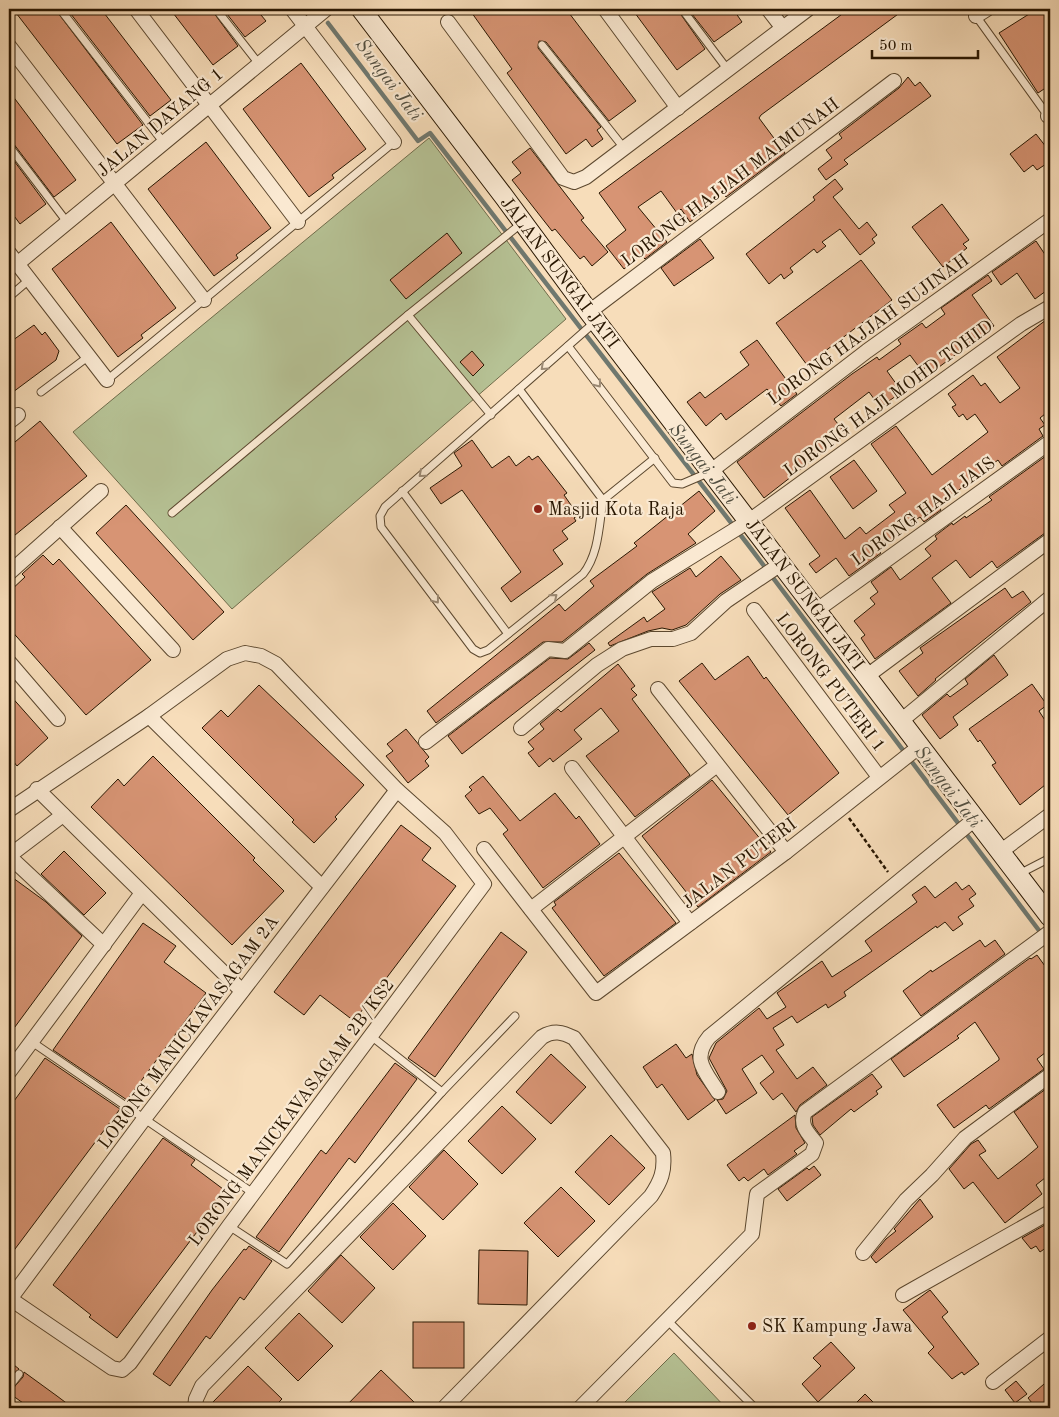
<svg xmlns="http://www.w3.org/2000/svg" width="1059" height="1417" viewBox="0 0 1059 1417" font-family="'Old Standard TT',serif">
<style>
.green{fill:#b6c295;stroke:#6f6c4b}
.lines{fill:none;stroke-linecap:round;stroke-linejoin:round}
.stream{stroke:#6f786f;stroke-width:4.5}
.building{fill:#d79474;stroke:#281601}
.service-casing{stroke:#5c482f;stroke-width:9}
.minor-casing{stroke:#5c482f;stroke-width:16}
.secondary-casing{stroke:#281601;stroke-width:21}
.path{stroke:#281601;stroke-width:2.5;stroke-dasharray:4 2.5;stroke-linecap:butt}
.service{stroke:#fae9d2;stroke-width:7}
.minor{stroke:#fae9d2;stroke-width:14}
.secondary{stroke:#fae9d2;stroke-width:19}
.oneway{stroke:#9c8a74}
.poi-dot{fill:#8f2418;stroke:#fae9d2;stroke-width:2}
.labels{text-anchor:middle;stroke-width:4.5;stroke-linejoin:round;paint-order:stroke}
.street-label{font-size:18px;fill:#281601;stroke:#fae9d2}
.poi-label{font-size:18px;fill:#281601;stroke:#fae9d2;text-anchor:start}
.water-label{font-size:19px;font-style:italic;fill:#524f41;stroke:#fae9d2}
</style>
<rect width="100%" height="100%" fill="#f7ddba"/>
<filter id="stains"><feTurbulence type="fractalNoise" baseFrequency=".004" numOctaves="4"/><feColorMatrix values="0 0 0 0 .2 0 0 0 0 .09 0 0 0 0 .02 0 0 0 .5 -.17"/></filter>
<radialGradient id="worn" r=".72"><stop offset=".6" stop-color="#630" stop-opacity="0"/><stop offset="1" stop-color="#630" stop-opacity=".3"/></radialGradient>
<g class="green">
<path d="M429,138L566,319L232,609L73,432Z"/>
<path d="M674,1353L726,1408H619Z"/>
</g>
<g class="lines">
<path class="stream" d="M328,23L418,141L430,133L749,546L1050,945"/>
</g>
<g class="building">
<path d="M13,9H55L143,125L117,144Z"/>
<path d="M67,9H101L171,100L150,116Z"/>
<path d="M170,9H211L238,46L213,65Z"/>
<path d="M223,9H256L266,21L245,37Z"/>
<path d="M469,9H566L636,101L609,121L546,42L539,41L538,48L601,127L597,130L603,139L592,147L586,139L566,154L507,73L512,69Z"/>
<path d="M632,9H677L705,49L677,70Z"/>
<path d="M688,9H733L742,22L714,42Z"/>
<path d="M849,9H905L761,115L759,118L785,153L726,197L722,190L704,204L707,209L690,222L681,209L677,213L661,191L638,207L667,242L645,259L641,255L624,269L606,246L626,230L599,193Z"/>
<path d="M1037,9H1050V85L1038,93L999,33Z"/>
<path d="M301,63L366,149L332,175L334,178L309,197L243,109Z"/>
<path d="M908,77L915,86L920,82L931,96L844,160L848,164L826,180L818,169L832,158L826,150L842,138L839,134L899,88Z"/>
<path d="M9,91L76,180L54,197L13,143L9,141Z"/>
<path d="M1036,134L1050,152L1045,156L1049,162L1037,170L1033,165L1024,172L1010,154Z"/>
<path d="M206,142L271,228L236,255L238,258L214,276L148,189Z"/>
<path d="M530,148L584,218L581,220L608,252L592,266L584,256L580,259L555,229L552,231L512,180L521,173L512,162Z"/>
<path d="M9,154L46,204L20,224L9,209Z"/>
<path d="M835,179L843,189L833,197L859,229L867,222L877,235L872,239L875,243L860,255L840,229L822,242L826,246L817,253L814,249L790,268L793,272L784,279L781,274L769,284L746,254L815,200L813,197Z"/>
<path d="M942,204L969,240L963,244L967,248L943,267L912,227Z"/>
<path d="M111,222L176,308L141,335L143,338L118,357L52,269Z"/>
<path d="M447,233L462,253L406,299L390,280Z"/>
<path d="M700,239L714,258L674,286L661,268Z"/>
<path d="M1036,241L1050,262V288L1035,299L1017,273L1001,285L992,272Z"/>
<path d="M861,260L892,300L807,365L776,323Z"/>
<path d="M988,275L992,281L972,295L994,326L931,373L926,367L922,371L910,355L887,371L902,392L880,407L869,392L834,419L846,434L764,498L737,462L852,374L877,357L879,360L901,344L898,340L922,323L926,328L945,314L941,308Z"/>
<path d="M1050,317V410L1040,418L1045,425L1039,429L1043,436L1002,466L998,460L938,506L941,510L924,522L920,517L902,529L904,531L878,550L881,553L849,576L836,558L816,573L809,564L820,556L785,508L810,490L845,539L860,527L866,534L895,512L889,505L906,493L871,444L896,426L932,475L988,432L975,414L967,420L963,414L959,417L952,407L956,405L948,394L973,375L981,386L985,383L1000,403L1020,388L997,357Z"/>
<path d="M34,325L42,335L45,332L59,351L56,360L9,395V343Z"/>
<path d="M757,340L797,394L781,406L767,389L726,420L721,413L706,426L687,402L700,392L705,398L749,365L740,352Z"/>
<path d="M472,351L484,365L473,376L460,362Z"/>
<path d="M40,421L87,476L9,540V447Z"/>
<path d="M472,440L492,468L509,456L516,466L529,456L532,460L538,456L567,493L564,495L578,515L574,518L576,521L562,531L568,539L553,550L563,564L511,602L501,588L521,572L462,490L441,504L430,488L462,466L454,453Z"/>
<path d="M1050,453V531L1045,533L997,568L992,561L970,578L956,560L932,578L951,603L875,659L861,638L865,635L854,621L875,604L870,598L878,592L871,582L891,567L900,580L931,556L925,549L937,539L935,536L952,523L953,525L965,516L966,518L992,500L989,497Z"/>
<path d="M854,460L877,491L853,509L830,477Z"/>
<path d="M699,491L715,511L688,534L696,543L647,574L562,642H543L436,723L427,711L559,604L565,611L594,586L590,581L637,546L634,543Z"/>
<path d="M126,505L224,612L193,640L96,533Z"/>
<path d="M43,555L53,565L59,559L151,660L86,715L9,628V592L25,577L22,574Z"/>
<path d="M721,556L741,580L720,594L686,625L672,630L662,628L648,631L610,646L608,643L644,617L647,622L665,609L652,592L690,568L696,577Z"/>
<path d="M1005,588L1012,598L1023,591L1031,602L935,679L936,680L918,696L899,671L923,653L920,648Z"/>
<path d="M589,643L595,650L462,754L448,736L550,658L568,659Z"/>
<path d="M994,655L1008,675L953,717L958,725L940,739L922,715L947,694L950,697L968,684L965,679Z"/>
<path d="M748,656L764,679L766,677L839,773L788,815L679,681L702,663L715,680Z"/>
<path d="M618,664L635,686L631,689L637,695L632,699L690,775L635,817L586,756L619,731L601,708L574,730L582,739L553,762L550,758L539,767L528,753L534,749L528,742L544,729L540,724L558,709L561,712Z"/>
<path d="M1032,684L1047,705L1039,711L1050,728V756L1045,759L1050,766V781L1020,805L992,765L996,763L980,740L978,742L969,729Z"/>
<path d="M259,685L364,785L335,817L337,819L314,843L292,822L294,820L202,728L221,710L228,717Z"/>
<path d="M9,694L48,738L17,766L9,756Z"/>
<path d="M406,729L429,757L425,761L429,766L408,783L386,756L393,751L387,744Z"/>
<path d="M153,756L255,858L253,860L284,891L232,945L91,807L118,779L124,786Z"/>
<path d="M483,776L520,821L555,793L576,819L579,816L600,844L543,888L503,834L508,830L490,808L479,814L465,796L472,790L469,787Z"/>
<path d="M712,780L771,852L698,907L642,836Z"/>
<path d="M401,825L431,848L422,860L456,886L354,1021L320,995L304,1015L274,992Z"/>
<path d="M64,851L106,893L84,915L41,874Z"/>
<path d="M619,853L676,923L604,976L552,908L556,905L554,902Z"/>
<path d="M9,875L46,902L82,936L9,1035Z"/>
<path d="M956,882L962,890L969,885L976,894L969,899L974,906L958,917L963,924L953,931L945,922L937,928L936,926L844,992L846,996L828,1008L826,1004L797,1023L792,1016L773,1028L784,1045L776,1050L797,1079L813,1067L827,1085L800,1105L796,1112L782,1093L773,1100L760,1083L774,1072L762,1055L742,1069L757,1093L726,1114L717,1100L723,1099L727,1091L709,1058L716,1043L759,1008L767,1019L786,1007L777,993L822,961L832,977L872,951L865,941L917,902L912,895L925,886L935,898Z"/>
<path d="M143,923L176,946L164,962L206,993L127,1100L53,1050Z"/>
<path d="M501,932L527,952L435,1077L408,1058Z"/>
<path d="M980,940L985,947L995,940L1005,954L921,1016L903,991L931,970L932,972Z"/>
<path d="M1037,955L1050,973V1049L1037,1059L1044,1069L989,1109L986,1105L954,1128L937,1105L999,1060V1058L975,1022L957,1036L959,1038L904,1077L891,1059L1030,958L1031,959Z"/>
<path d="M676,1044L686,1058L692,1054L697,1075L715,1100L688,1120L662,1084L657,1088L643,1067Z"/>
<path d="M551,1054L586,1087L551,1124L516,1092Z"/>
<path d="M45,1058L120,1109L9,1257V1108Z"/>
<path d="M395,1063L417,1079L355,1163L349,1158L279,1252L256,1237L321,1150L326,1154Z"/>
<path d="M872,1074L882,1087L876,1091L878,1094L854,1112L851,1109L820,1135L813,1125L812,1117Z"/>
<path d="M1050,1086V1174L1036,1185L1042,1194L1005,1223L973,1182L964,1189L949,1169L971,1144L978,1140L986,1151L979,1155L998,1179L1025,1158L1038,1147L1014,1112Z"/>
<path d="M502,1106L536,1139L502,1174L468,1141Z"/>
<path d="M795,1115L796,1128L805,1143L794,1151L797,1154L768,1175L764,1169L748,1181L744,1177L739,1181L727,1165Z"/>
<path d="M611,1135L645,1168L609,1205L575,1172Z"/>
<path d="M163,1138L195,1160L191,1165L227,1192L117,1338L89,1317L91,1315L53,1285Z"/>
<path d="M444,1150L478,1184L443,1220L409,1187Z"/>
<path d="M814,1166L821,1175L787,1201L778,1189L807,1168L809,1170Z"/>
<path d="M561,1187L595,1221L558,1257L524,1223Z"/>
<path d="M920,1199L933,1217L876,1263L871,1257L886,1239L896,1231L894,1229Z"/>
<path d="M393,1203L426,1236L393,1270L360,1237Z"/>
<path d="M1050,1222V1245L1040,1252L1036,1246L1031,1249L1022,1238Z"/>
<path d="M249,1246L272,1261L244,1300L240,1297L210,1339L206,1336L170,1386L153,1374L212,1290L244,1249L246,1250Z"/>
<path d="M479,1250L528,1251L527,1305L478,1304Z"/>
<path d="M341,1255L375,1288L342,1323L308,1291Z"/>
<path d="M930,1290L948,1312L942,1317L979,1364L964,1375L962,1372L952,1379L928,1353L934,1347L903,1310Z"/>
<path d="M299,1313L333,1346L298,1381L265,1348Z"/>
<rect x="413" y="1322" width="51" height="46"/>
<path d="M831,1342L855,1368L818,1402L802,1384L821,1366L813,1358Z"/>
<path d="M9,1361L19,1369L9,1379Z"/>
<path d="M248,1366L282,1399L273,1408H219L213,1402Z"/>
<path d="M381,1370L415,1403L410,1408H344Z"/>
<path d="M24,1372L57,1396L73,1408H30L9,1393L23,1377Z"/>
<path d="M1016,1381L1027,1394L1015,1403L1005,1390Z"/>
<path d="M1044,1384L1050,1391V1408H1036L1028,1398Z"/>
<path d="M865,1394L879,1408H851Z"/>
</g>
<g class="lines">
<defs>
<g id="service">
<path d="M60,9L164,143"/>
<path d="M216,9L259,64"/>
<path d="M682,9L728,70"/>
<path d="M971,9L1048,116"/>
<path d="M542,45L624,148"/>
<path d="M9,146L67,222"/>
<path d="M9,297L30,279"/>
<path d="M408,315L491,415"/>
<path d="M595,322L385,507L380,516L381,527L473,649L480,653L488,650L583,574C599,554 599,525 603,500L655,458"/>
<path d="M568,346L673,483L682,484L710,472"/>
<path d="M107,380L394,142"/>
<path d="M519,389L603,500"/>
<path d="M41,392L89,356"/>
<path d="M402,491L508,634"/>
<path d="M172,513L408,315L522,223"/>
<path d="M1019,874L1050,858"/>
<path d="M371,1036L442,1092"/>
<path d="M32,1042L253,1193"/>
<path d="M229,1226L287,1264L442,1092L515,1016"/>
<path d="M667,1320L755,1408"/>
<path d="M9,1387L19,1374"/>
</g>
<g id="minor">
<path d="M136,9L298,222"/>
<path d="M292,9L394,142"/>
<path d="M605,9L678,108"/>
<path d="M768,9L782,27"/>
<path d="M976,16L987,9"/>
<path d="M448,22L563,178L574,182L586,177L808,9"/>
<path d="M9,46L204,300"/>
<path d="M1048,116L1050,115"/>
<path d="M9,253L107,380"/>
<path d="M17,264L326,9"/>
<path d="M589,312L894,81"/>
<path d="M9,422L18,415"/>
<path d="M711,471L867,351L1050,220"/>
<path d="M60,527L173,650"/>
<path d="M9,573L101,491"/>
<path d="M754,610L879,777"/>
<path d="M817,610L1050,442"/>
<path d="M9,662L58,719"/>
<path d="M867,676L1050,540"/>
<path d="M658,689L786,852"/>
<path d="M149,716L322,887"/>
<path d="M902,720L1050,598"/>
<path d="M521,728L597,665L622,649L651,639H673L691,633L726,601L781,564"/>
<path d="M426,742L548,649L565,651L652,581L749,521L1021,324L1050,307"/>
<path d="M572,768L690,923"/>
<path d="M37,789L242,991"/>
<path d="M9,810L149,716L227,659L245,653L261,656L276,664L397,790L445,833L484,884L229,1226L130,1363L122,1370L112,1368L9,1298"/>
<path d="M484,849L596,993L786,852L920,746"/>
<path d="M1000,852L1050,815"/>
<path d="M9,856L104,945"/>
<path d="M9,856L63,815"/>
<path d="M531,909L717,765"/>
<path d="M9,1072L142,893"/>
<path d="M718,1092C705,1071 691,1059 709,1037L975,819"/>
<path d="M863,1253L906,1200L932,1175L965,1138L1050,1075"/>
<path d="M903,1295L1050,1212"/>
<path d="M10,1299L144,1119L397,790"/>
<path d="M993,1382L1050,1338"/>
<path d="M195,1408L196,1399L202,1386L542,1037C554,1030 562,1032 574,1038L663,1153C665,1171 661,1181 651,1196L444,1408"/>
<path d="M580,1408L752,1234L757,1194L812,1154L816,1143C808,1133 799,1125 805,1112L1050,932"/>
</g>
<path id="secondary" d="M361,9L505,198L589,312L1050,917"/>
</defs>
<use href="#service" class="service-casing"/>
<use href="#minor" class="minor-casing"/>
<use href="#secondary" class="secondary-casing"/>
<path class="path" d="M849,818L888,872"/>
<use href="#service" class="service"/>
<use href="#minor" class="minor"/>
<use href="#secondary" class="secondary"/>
</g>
<defs><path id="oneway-chevron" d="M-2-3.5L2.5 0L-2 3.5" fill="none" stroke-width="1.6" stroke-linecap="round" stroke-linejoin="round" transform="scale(1.25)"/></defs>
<g class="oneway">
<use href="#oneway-chevron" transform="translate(544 367) rotate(138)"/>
<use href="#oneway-chevron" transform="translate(598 384) rotate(52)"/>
<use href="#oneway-chevron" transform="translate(422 474) rotate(139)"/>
<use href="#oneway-chevron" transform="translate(554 597) rotate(-39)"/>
<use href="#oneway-chevron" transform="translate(436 600) rotate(53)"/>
</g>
<g class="poi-dot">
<circle cx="538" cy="509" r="5"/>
<circle cx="752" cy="1326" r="5"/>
</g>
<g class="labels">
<g class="street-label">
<text transform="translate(160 122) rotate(-40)" y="6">JALAN DAYANG 1</text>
<text transform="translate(730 182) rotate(-37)" y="6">LORONG HAJJAH MAIMUNAH</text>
<text transform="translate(560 272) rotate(53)" y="6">JALAN SUNGAI JATI</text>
<text transform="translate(868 329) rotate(-36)" y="6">LORONG HAJJAH SUJINAH</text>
<text transform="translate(888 398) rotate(-36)" y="6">LORONG HAJI MOHD TOHID</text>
<text transform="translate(923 511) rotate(-36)" y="6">LORONG HAJI JAIS</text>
<text transform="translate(805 594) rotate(53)" y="6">JALAN SUNGAI JATI</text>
<text transform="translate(831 682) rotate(53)" y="6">LORONG PUTERI 1</text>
<text transform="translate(739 863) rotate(-37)" y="6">JALAN PUTERI</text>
<text transform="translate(188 1032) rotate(-53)" y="6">LORONG MANICKAVASAGAM 2A</text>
<text transform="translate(291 1112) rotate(-53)" y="6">LORONG MANICKAVASAGAM 2B/KS2</text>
</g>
<g class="poi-label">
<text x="548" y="515">Masjid Kota Raja</text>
<text x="762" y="1332">SK Kampung Jawa</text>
</g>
<g class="water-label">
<text transform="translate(390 79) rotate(53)" y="7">Sungai Jati</text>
<text transform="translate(704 463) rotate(52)" y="7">Sungai Jati</text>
<text transform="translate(949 786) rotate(53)" y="7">Sungai Jati</text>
</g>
</g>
<rect width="1059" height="1417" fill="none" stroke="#f7ddba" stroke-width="30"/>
<rect x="10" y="10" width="1039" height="1397" fill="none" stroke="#281601" stroke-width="2.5"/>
<rect x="15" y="15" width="1029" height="1387" fill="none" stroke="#281601"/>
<path d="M872 50v8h106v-8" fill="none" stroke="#281601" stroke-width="2.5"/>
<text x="879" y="50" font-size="15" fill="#281601" stroke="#fae9d2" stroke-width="4" paint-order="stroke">50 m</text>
<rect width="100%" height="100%" filter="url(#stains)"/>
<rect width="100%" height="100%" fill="url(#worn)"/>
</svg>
